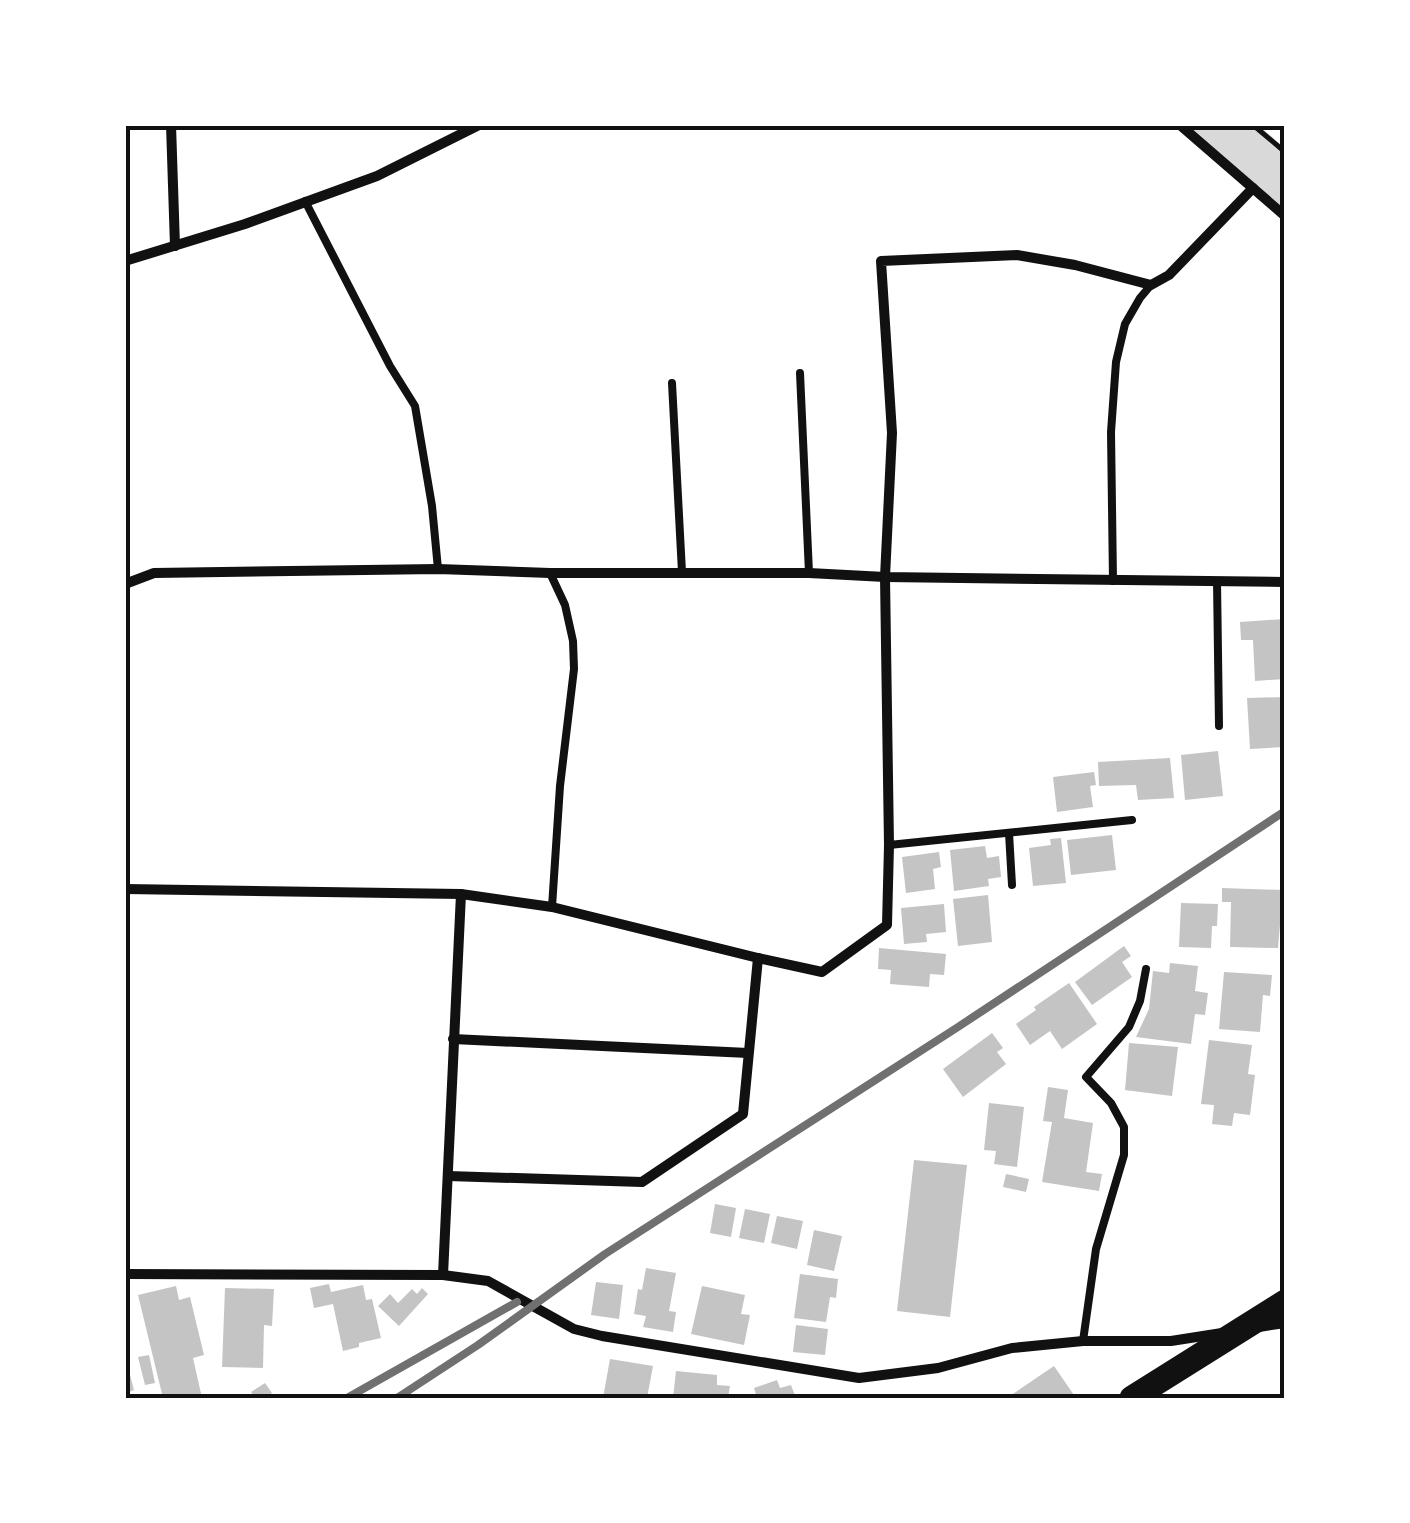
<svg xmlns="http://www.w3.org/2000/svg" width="1410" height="1523" viewBox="0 0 1410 1523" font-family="Poppins,sans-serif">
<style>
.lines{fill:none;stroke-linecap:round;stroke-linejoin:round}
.river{stroke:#d9d9d9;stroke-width:55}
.building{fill:#c4c4c4}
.path{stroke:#111;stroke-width:5}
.service{stroke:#111;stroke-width:8}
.minor{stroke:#111;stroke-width:10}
.primary{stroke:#111;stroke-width:25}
.rail{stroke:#707070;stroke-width:8}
.neatline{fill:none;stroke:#111;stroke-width:4}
</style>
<rect width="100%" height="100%" fill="#fff"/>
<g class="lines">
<path class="river" d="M1217,125L1285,185"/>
</g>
<g class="building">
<path d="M1285,619V679L1255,681L1253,640H1241L1240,622Z"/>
<path d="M1285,697V747L1250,749L1247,698Z"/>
<path d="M1218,751L1223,796L1185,800L1181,755Z"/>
<path d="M1170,758L1174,798L1138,800L1136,785L1099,786L1098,762Z"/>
<path d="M1094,772L1096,785L1090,786L1093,807L1057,812L1053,777Z"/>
<path d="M1112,835L1116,870L1071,875L1067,840Z"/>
<path d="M1061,838L1066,883L1033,886L1029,848L1051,845L1050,839Z"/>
<path d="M985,846L987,858L999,856L1001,877L988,879L989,886L954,891L950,850Z"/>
<path d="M939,852L941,867L933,869L935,889L906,893L902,857Z"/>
<path d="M1222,888L1283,890L1278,948L1230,947L1231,902H1222Z"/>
<path d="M988,895L992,942L958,946L953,899Z"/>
<path d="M1181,903L1218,904L1217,926H1212L1211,948L1179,947Z"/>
<path d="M944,904L946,932L926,934L927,942L904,944L901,908Z"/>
<path d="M1124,946L1131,956L1122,962L1132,977L1092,1005L1075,982Z"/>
<path d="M879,948L946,954L944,975L930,974L929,987L890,984L891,970L878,969Z"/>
<path d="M1170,963L1198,966L1195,991L1208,993L1205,1015L1195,1014L1191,1044L1136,1037L1149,1009L1153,971L1169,973Z"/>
<path d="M1224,972L1272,975L1270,996L1263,995L1260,1032L1219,1029Z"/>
<path d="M1069,983L1097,1024L1062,1049L1050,1031L1030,1045L1016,1024L1036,1010L1034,1007Z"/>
<path d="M992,1033L1003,1048L997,1052L1006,1064L963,1097L943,1069Z"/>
<path d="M1209,1040L1252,1045L1248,1074L1255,1075L1250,1115L1234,1113L1232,1126L1212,1124L1214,1105L1201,1104Z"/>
<path d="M1129,1043L1178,1047L1172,1096L1125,1090Z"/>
<path d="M1048,1087L1068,1090L1064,1118L1093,1123L1086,1172L1102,1174L1099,1191L1042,1182L1052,1122L1043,1121Z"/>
<path d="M989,1103L1024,1107L1017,1167L994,1164L996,1151L984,1150Z"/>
<path d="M914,1160L967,1165L950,1317L897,1311Z"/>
<path d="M1006,1174L1029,1179L1026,1192L1003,1187Z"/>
<path d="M715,1204L736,1208L731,1237L710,1233Z"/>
<path d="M745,1209L770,1214L764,1243L739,1238Z"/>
<path d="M777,1216L803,1221L797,1249L771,1243Z"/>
<path d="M814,1230L842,1236L834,1271L807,1265Z"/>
<path d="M646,1268L676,1273L669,1311L676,1312L673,1332L643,1327L646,1316L634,1314L638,1289L642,1290Z"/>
<path d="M800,1274L838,1279L836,1298L830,1297L826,1322L794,1318Z"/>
<path d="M596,1282L623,1285L619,1319L591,1315Z"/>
<path d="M329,1284L331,1292L363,1285L366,1300L372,1299L381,1338L359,1343V1347L343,1351L333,1304L314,1308L310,1288Z"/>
<path d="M176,1286L179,1300L190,1297L204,1355L193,1358L202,1398H163L138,1295Z"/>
<path d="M702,1286L745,1295L741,1314L750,1315L744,1345L691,1334Z"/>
<path d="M225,1288L274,1289L272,1326L264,1325L263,1368L222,1367Z"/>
<path d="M422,1288L428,1294L399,1326L378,1306L390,1294L398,1303L412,1289L417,1294Z"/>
<path d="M796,1325L828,1329L825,1355L793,1352Z"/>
<path d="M149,1355L155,1383L145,1385L138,1357Z"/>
<path d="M125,1356L134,1390L129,1392L130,1398H125Z"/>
<path d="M610,1359L653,1366L647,1398H603Z"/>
<path d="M1054,1366L1076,1398H1007Z"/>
<path d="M676,1371L717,1375V1385L730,1386L728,1398H673Z"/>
<path d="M777,1380L780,1388L791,1385L796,1398H757L754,1388Z"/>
<path d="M265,1383L272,1393L264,1398H255L251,1392Z"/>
</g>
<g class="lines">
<path class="path" d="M1253,125L1285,152"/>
<g class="service">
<path d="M305,201L390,366L415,406L432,506L438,569"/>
<path d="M800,373L809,573"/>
<path d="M672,383L682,572"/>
<path d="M550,573L565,605L573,641L574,669L560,786L552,907"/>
<path d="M1113,581L1111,432L1116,362L1125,324L1140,298L1151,285"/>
<path d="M1217,581L1219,726"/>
<path d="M1009,833L1012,885"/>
<path d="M889,845L1132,820"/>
<path d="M1083,1341L1096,1249L1124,1155V1127L1111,1103L1086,1077L1129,1027L1140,1001L1146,969"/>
</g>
<g class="minor">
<path d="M171,125L175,246"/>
<path d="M1180,125L1285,216"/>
<path d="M125,261L245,224L377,176L479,125"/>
<path d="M125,584L154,573L438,569L550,573H809L885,577L1285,582"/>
<path d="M125,889L461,894L552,907L758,958L822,972L887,925L889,845L885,577L892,433L881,261L1017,255L1075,265L1151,285L1169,275L1253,188"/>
<path d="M453,1039L748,1053"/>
<path d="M448,1176L642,1182L743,1114L758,958"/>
<path d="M125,1274L443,1275L488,1281L574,1329L602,1336L859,1378L938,1368L1012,1348L1083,1341H1171L1222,1333"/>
<path d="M443,1275L461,894"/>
<path d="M1259,1327L1285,1323"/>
</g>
<path class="primary" d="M1132,1398L1285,1302"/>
<g class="rail">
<path d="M347,1398L517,1302"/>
<path d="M397,1398L478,1345L605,1254L958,1027L1285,811"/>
</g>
</g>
<rect width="1410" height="1523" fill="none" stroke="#ffffff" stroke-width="255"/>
<rect x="128" y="128" width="1154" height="1268" class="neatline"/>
</svg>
